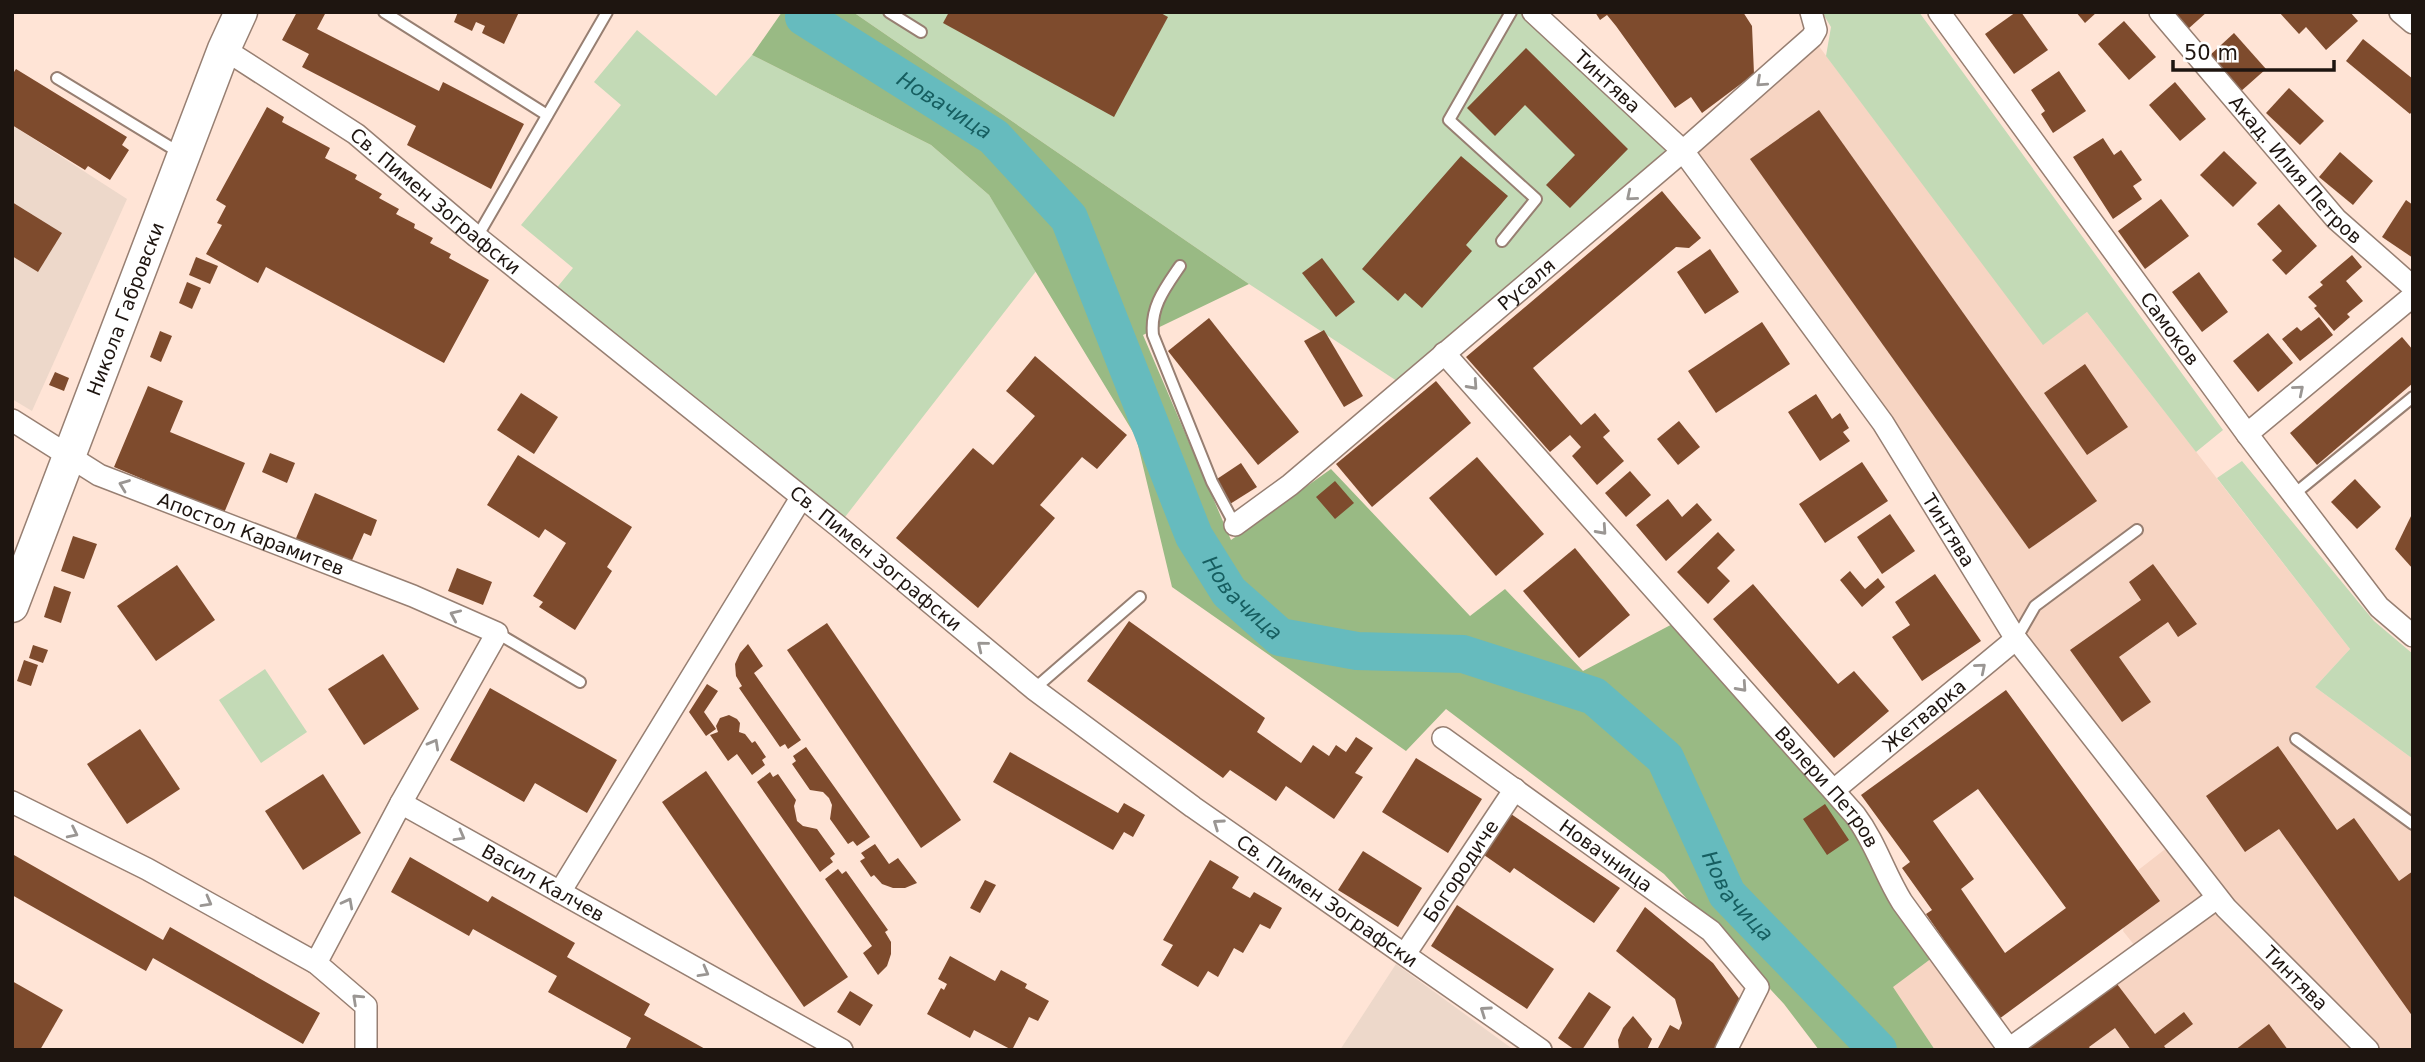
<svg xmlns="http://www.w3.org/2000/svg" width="2425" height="1062" viewBox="0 0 2425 1062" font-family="'DejaVu Sans',sans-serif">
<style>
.built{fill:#f7d5c3}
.education{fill:#edd8ca}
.green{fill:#c3dab6}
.forest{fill:#99ba84}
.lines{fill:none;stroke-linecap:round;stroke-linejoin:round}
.river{stroke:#66bbbe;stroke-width:38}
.building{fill:#7e4b2d;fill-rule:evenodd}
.lane-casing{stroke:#977f72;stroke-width:14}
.street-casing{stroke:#977f72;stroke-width:24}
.secondary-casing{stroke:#977f72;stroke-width:35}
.lane{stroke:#fff;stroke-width:10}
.street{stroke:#fff;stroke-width:21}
.secondary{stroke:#fff;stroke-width:32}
.oneway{stroke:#9a9693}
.labels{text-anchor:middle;stroke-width:7;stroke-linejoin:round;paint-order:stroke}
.street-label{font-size:19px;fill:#1e1510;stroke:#fff}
.water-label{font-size:21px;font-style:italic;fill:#165e60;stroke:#fff}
</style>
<rect width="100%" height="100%" fill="#ffe4d6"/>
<path class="built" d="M1812,37L2043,344L2087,312L2350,649L2315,687L2413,759V1050H1935L1892,987L1940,952L2008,1048L2135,946L2123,931L2137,871L2173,843L2016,639L1883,423L1683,151Z"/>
<g class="education">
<path d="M12,125L127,199L32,411L12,399Z"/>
<path d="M1396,964L1514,1050H1515H1340Z"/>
</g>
<g class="green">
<path d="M853,12H1532L1668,148L1403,385L1249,284Z"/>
<path d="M1822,12H1919L2223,430L2196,452L2087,312L2043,345L1826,56L1831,27Z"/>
<path d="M637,30L716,96L752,55L931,145L989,195L1037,270L838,526L550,296L573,268L521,225L621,105L594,82Z"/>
<path d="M2242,461L2374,621L2413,654V759L2315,687L2350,649L2217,478Z"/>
<path d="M265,669L307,732L261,763L219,700Z"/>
</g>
<path class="forest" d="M782,12H853L1249,284L1143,335L1231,540L1331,469L1470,616L1505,589L1583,671L1682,619L1834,790L1940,952L1893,987L1935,1050H1819L1784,1004L1664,874L1446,709L1406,751L1172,587L1136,437L989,195L931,145L752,55Z"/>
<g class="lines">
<path class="river" id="s1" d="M804,17L994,137L1069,218L1194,536L1229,592L1280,637L1357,651L1463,654L1594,696L1665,758L1727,894L1878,1050"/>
</g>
<g class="building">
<path d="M297,12H326L317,29L439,91L443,82L524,124L491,189L407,145L416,126L302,67L309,54L282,40Z"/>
<path d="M458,12H519L504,44L482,33L485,26L476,22L472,31L454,22Z"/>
<path d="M949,12H1159L1168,17L1114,117L943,23Z"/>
<path d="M1595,12H1743L1752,26L1754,74L1702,113L1691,97L1675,108L1616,26L1607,15L1600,20Z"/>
<path d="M2016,12H2021L2048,50L2014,74L1985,34Z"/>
<path d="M2076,12H2097L2085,23Z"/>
<path d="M2174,12H2207L2188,29Z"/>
<path d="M2279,12H2350L2358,21L2326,50L2306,27L2299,34Z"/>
<path d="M2124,21L2156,57L2129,80L2098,44Z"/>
<path d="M2234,33L2266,69L2240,92L2208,57Z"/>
<path d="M2363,39L2413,79V110L2410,114L2346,61Z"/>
<path d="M1526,48L1628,149L1570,208L1546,185L1575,155L1525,105L1495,136L1467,108Z"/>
<path d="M16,69L127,137L122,145L129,150L110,180L88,166L85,170L12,125V75Z"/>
<path d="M2059,71L2086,111L2053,133L2041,114L2045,111L2031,90Z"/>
<path d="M2175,82L2206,119L2180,141L2149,105Z"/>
<path d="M2289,88L2324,121L2300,145L2266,113Z"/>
<path d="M267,107L284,117L282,122L330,148L325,158L357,175L355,179L382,194L379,198L399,209L396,214L415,224L414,228L433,238L430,243L451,254L449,258L489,280L444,363L266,267L258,283L206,254L222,225L217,223L226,206L216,200Z"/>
<path d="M1819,110L2097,501L2029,549L1750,159Z"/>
<path d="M2103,138L2114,155L2121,150L2142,180L2133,186L2142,199L2113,219L2073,157Z"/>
<path d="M2224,151L2257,183L2233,207L2200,175Z"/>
<path d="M2340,152L2373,181L2353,205L2319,177Z"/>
<path d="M1461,156L1508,196L1466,245L1472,251L1422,308L1405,293L1398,301L1362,269Z"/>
<path d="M1662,191L1701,238L1689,248L1676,247L1533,368L1581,425L1595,413L1610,431L1603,437L1624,461L1597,485L1572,456L1581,447L1570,435L1550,452L1466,357Z"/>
<path d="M2161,199L2189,236L2145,269L2118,231Z"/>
<path d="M2406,200L2413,205V258L2382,237Z"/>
<path d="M12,202L62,233L38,272L12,256Z"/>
<path d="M2279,204L2317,246L2286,275L2272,260L2282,251L2257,224Z"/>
<path d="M1710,249L1739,292L1705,314L1677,272Z"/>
<path d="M2352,255L2362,267L2346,281L2363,301L2347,314L2350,317L2334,331L2314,308L2317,306L2308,297L2323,285L2320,282Z"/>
<path d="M196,257L218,266L210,284L189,275Z"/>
<path d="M1322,258L1355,302L1336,317L1302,273Z"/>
<path d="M2199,272L2228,312L2202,332L2172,292Z"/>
<path d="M187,282L201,288L192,309L179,303Z"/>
<path d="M2319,317L2333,335L2300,361L2282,339L2297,327L2301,331Z"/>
<path d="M1209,318L1299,432L1258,465L1168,351Z"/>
<path d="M1762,322L1790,364L1716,413L1688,371Z"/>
<path d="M1324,330L1363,396L1344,407L1304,341Z"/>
<path d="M160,331L172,336L161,362L150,357Z"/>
<path d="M2268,333L2293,363L2258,392L2233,361Z"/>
<path d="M2402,337L2413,350V383L2317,465L2290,433Z"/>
<path d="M1035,356L1127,435L1097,469L1082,457L1040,505L1055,518L978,608L896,538L973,448L993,465L1035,416L1006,391Z"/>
<path d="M2085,364L2128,427L2087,455L2044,393Z"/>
<path d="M55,372L69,378L64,391L49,385Z"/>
<path d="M1436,381L1471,423L1372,507L1336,464Z"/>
<path d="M148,386L183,401L170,432L245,463L224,513L114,467Z"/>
<path d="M521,393L558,417L534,454L497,430Z"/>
<path d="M1816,394L1832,419L1840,413L1849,428L1843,432L1850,441L1820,461L1788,412Z"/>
<path d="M1679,421L1700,447L1678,465L1657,439Z"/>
<path d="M270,453L295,463L287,483L262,472Z"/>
<path d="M518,455L632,527L607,567L612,571L575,630L539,607L543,602L533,596L566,543L545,529L539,538L487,505Z"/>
<path d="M1477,457L1544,534L1496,576L1429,498Z"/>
<path d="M1862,462L1888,501L1825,543L1799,504Z"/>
<path d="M1241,463L1257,487L1230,504L1214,481Z"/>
<path d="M1630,471L1651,495L1626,517L1605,493Z"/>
<path d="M2355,479L2381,507L2357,529L2331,502Z"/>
<path d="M1335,481L1354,503L1335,519L1316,497Z"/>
<path d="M315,493L377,520L371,536L364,533L349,567L294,543Z"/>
<path d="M1668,499L1682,517L1697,503L1712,520L1666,561L1636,525Z"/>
<path d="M2413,512V569L2395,549Z"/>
<path d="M1890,514L1915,551L1882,574L1857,537Z"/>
<path d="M1718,532L1735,550L1717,568L1730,581L1708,604L1677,572Z"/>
<path d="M73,536L97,544L84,579L61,571Z"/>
<path d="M1575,548L1630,615L1579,658L1523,591Z"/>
<path d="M2153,564L2197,624L2178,637L2168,622L2119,657L2151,702L2122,722L2070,650L2141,600L2129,582Z"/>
<path d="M177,565L215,620L156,661L117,606Z"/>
<path d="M457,568L492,582L483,605L448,591Z"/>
<path d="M1850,571L1865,589L1878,578L1885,587L1862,607L1840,580Z"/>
<path d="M1935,574L1981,641L1922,681L1892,637L1910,625L1895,602Z"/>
<path d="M1753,584L1838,684L1854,671L1889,711L1834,758L1713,619Z"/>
<path d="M54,586L71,592L61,623L44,617Z"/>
<path d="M1129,621L1265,718L1257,732L1301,763L1313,745L1329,756L1336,745L1346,752L1356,737L1373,748L1355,773L1363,777L1334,819L1286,786L1276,801L1230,770L1223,778L1087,681Z"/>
<path d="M827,623L961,820L921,848L787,650Z"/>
<path d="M748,644L763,666L754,673L801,740L788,749L785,744L780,747L739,688L742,686L736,676L735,664L740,653Z"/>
<path d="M33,645L48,650L43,663L29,658Z"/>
<path d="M383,654L419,709L364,745L328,689Z"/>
<path d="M24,660L38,665L31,686L17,681Z"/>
<path d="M707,684L718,691L704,712L716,729L706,736L689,712Z"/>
<path d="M490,688L617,760L587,813L535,783L524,802L450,760Z"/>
<path d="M2006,690L2160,901L1999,1019L1926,914L1932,910L1902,868L1910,862L1861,795ZM1978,789L2066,908L2005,953L1961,889L1974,879L1933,821Z"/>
<path d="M729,715L737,719L740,723L739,732L745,734L752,743L755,741L766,757L762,760L765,765L752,775L737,754L728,761L710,735L718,732L716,726L720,718Z"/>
<path d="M140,729L180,789L127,824L87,764Z"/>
<path d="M2278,746L2337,830L2354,818L2399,881L2413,871V1017L2279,829L2245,852L2206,796Z"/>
<path d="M806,747L870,837L857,846L853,841L848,844L830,819L832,805L829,798L823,792L810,790L792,764L796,761L793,756Z"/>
<path d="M1010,752L1118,813L1124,803L1145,815L1133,837L1124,832L1113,850L993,782Z"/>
<path d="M1416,758L1482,799L1448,853L1382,812Z"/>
<path d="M706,771L848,977L804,1007L662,802Z"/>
<path d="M770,772L773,777L778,774L796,800L794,806L797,821L803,826L817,829L835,854L830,858L833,862L820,872L757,782Z"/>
<path d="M323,774L361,833L303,870L265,811Z"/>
<path d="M1825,804L1849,840L1827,855L1803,819Z"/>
<path d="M1511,814L1620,888L1594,923L1514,868L1510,873L1484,855Z"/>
<path d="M875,844L889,864L898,858L917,883L905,888H893L882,884L874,875L871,877L860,861L865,858L861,853Z"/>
<path d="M1363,851L1422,888L1398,927L1338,890Z"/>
<path d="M14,855L163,940L170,927L320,1013L303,1044L153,958L146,971L12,895V859Z"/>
<path d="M410,857L488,902L492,896L575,943L567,957L650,1004L644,1015L707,1050H625L631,1038L548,992L557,976L473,929L469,936L391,892Z"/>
<path d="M1210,860L1239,877L1232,888L1250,898L1254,892L1282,908L1270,929L1260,924L1243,953L1234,948L1218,977L1208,971L1198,987L1161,965L1173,945L1163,940Z"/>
<path d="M838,869L842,874L846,871L888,930L885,932L891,942V954L887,966L878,975L863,953L872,946L825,879Z"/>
<path d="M985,880L996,885L980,913L970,908Z"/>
<path d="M1457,905L1554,969L1527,1009L1431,946Z"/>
<path d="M1645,907L1713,963L1741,1001L1718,1050H1657L1670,1025L1679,1030L1682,1023L1675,999L1616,951Z"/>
<path d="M950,956L995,981L1001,970L1027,984L1025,988L1049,1001L1038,1021L1029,1017L1012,1050L974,1030L970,1038L927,1014L941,988L944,990L947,984L938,979Z"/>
<path d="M2114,980L2155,1034L2184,1012L2193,1024L2164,1046L2167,1050H2131L2115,1028L2089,1047L2091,1050H2032L2028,1044Z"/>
<path d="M12,981L63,1010L40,1050H12Z"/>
<path d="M850,991L873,1005L860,1026L837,1012Z"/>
<path d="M1589,992L1611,1007L1582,1050H1575L1558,1038Z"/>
<path d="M1633,1016L1652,1039L1647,1050H1619L1618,1040L1623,1028Z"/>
<path d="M2269,1024L2288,1050H2235Z"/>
</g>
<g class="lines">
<defs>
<g id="lane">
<path d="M384,12L547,115"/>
<path d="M889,12L921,32"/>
<path d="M57,78L180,153"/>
<path d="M477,237L607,12"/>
<path d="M1502,241L1536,199L1449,120L1511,12"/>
<path d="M1180,266C1165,288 1150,307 1153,335L1212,482L1235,525"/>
<path d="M2293,495L2413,397"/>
<path d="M497,633L580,682"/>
<path d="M2016,639L2035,606L2137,530"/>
<path d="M1034,689L1140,597"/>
<path d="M2296,739L2413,824"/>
</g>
<g id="street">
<path id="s2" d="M1533,12L1683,151L1883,423L2016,639L2226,908L2368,1050"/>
<path id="s3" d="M1939,12L2247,434L2379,607L2413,636"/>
<path id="s4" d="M2160,12L2336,219L2413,287"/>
<path d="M2400,12L2413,23"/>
<path id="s5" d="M224,49L356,134L477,237L838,526L1034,689L1193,807L1541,1050"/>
<path id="s6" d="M1444,353L1855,815C1876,843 1884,873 1902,902L2009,1049L2217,898"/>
<path id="s7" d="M12,420L99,475L413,596L497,633L401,803L316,963"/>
<path d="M2247,434L2413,296"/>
<path id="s8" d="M1235,525L1290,485L1683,151L1812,37L1816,30L1811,12"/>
<path id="s9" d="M1443,738L1711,931L1758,987L1726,1050"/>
<path id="s10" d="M1834,790L2016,639"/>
<path d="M12,802L147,869L316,963L366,1006V1050"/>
<path id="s11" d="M401,803L842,1050"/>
<path d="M560,892L801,498"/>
<path id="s12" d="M1405,954L1515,789"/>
</g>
<g id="secondary">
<path id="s13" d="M12,606L224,49L241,12"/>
</g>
</defs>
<use href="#lane" class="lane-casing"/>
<use href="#street" class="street-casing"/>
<use href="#secondary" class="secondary-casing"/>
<use href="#lane" class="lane"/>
<use href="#street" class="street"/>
<use href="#secondary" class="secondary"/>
</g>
<defs><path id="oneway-chevron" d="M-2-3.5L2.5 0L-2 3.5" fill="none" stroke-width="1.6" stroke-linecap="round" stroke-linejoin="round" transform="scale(1.75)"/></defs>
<g class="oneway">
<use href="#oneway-chevron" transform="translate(1761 82) rotate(138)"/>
<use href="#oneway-chevron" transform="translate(1631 196) rotate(140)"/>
<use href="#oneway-chevron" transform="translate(1473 385) rotate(48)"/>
<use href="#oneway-chevron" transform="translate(2299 390) rotate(-40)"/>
<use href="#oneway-chevron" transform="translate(124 485) rotate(-159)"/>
<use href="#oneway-chevron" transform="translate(1602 530) rotate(48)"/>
<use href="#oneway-chevron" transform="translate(455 615) rotate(-156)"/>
<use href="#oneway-chevron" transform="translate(982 646) rotate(-141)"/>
<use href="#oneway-chevron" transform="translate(1981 668) rotate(-40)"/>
<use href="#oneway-chevron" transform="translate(1742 687) rotate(48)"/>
<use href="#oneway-chevron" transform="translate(434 744) rotate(-61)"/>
<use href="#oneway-chevron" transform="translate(1218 824) rotate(-145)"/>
<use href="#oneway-chevron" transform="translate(73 833) rotate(26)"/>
<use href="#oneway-chevron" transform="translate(460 836) rotate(29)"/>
<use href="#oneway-chevron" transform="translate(207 902) rotate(29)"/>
<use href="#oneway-chevron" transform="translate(348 903) rotate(-62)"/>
<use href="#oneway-chevron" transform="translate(704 972) rotate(29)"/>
<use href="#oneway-chevron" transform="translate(357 999) rotate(-137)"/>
<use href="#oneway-chevron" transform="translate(1485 1011) rotate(-145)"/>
</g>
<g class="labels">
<g class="street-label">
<text dy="7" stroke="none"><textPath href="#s2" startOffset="102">Тинтява</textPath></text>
<text dy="7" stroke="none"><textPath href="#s4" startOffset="208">Акад. Илия Петров</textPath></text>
<text dy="7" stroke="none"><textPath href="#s5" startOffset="261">Св. Пимен Зографски</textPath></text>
<text dy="7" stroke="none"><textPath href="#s8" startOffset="378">Русаля</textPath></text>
<text dy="7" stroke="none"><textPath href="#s13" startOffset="318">Никола Габровски</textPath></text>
<text dy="7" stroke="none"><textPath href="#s3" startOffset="392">Самоков</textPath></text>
<text dy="7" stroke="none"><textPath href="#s2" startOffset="668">Тинтява</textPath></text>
<text dy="7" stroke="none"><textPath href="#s7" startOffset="266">Апостол Карамитев</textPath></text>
<text dy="7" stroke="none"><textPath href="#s5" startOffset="828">Св. Пимен Зографски</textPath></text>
<text dy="7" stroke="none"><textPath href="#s10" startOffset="117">Жетварка</textPath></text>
<text dy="7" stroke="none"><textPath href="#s6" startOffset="579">Валери Петров</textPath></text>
<text dy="7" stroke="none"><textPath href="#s9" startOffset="201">Новачница</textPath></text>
<text dy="7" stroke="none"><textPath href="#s12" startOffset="100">Богородиче</textPath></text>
<text dy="7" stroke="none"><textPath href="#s11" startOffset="163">Васил Калчев</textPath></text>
<text dy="7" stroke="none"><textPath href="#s5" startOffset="1395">Св. Пимен Зографски</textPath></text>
<text dy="7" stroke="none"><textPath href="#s2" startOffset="1236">Тинтява</textPath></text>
</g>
<g class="water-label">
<text dy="7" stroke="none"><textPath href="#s1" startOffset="166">Новачица</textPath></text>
<text dy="7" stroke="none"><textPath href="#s1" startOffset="756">Новачица</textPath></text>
<text dy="7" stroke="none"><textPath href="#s1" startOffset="1384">Новачица</textPath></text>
</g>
</g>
<rect width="2425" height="1062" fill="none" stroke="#1e1510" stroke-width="28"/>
<path d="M2173 60v10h161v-10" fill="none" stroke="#1e1510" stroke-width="3.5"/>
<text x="2184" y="60" font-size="21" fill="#1e1510" stroke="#ffffff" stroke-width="5" paint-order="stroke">50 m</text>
</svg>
